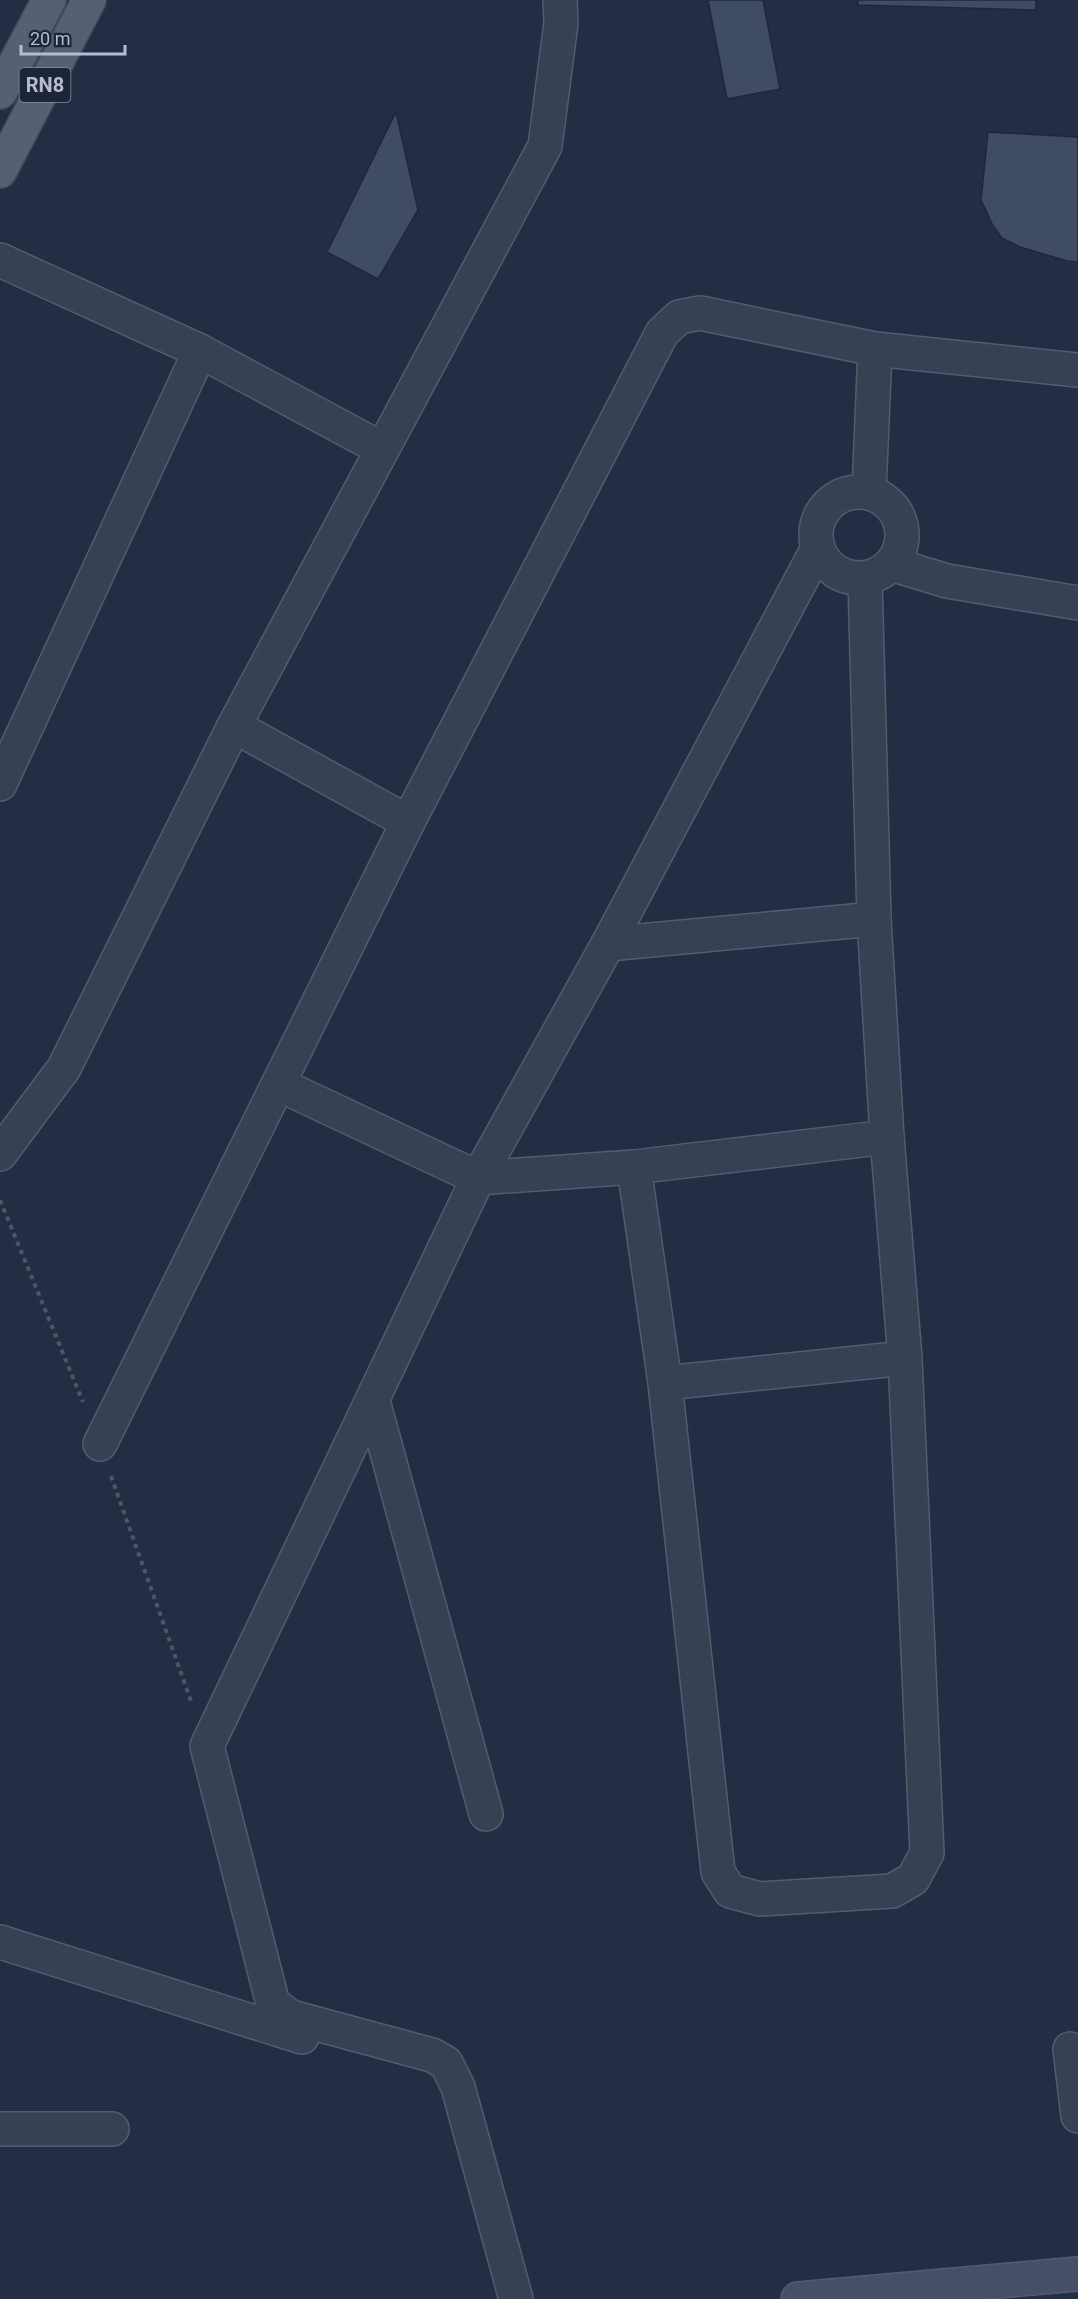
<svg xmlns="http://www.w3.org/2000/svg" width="1078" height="2299" viewBox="0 0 1078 2299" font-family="Roboto,sans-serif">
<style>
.building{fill:#404b64;stroke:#1f283a;stroke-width:1.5}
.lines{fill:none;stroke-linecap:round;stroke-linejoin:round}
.street-casing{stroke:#535c6d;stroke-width:36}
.secondary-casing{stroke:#535c6d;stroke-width:36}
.primary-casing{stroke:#424a5c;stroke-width:36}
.path{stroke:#445b61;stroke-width:4;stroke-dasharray:4.5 4.5;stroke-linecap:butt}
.street{stroke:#384153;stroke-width:33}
.secondary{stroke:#464f67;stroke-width:33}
.primary{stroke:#566073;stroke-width:33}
.labels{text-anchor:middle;stroke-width:4.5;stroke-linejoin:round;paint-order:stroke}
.shield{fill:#1d2638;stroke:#878fa0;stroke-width:1.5}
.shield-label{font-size:20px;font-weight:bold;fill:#b5bccd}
</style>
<rect width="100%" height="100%" fill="#232e44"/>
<g class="building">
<path d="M708,0H763L780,89L727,99Z"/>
<path d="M858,0H1036V10L858,5Z"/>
<path d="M396,112L418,210L378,279L327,252Z"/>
<path d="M988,132L1078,137V262L1067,261L1020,247L1002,238L993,226L981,200Z"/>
</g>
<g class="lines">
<defs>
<g id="street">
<path d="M0,260L200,351L382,449"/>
<circle cx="859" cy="535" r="43"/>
<path d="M869,492L875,349"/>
<path d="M891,564L947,581L1078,603"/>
<path d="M234,726L408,822"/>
<path d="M0,784L200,351"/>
<path d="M608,944L874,919"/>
<path d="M278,1084L478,1178L634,1167L887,1137"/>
<path d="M0,1154L64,1068L234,726L545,146L561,23L560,0"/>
<path d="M634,1167L665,1383L718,1872L730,1891L760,1899L892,1891L913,1879L927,1853L905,1358L887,1137L874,919L865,578"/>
<path d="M665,1383L905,1358"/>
<path d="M373,1401L486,1814"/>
<path d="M100,1444L408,822L662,333L679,317L700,313L875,349L1078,370"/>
<path d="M0,1942L302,2037"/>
<path d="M1070,2049L1078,2116"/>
<path d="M0,2129H112"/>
<path d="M516,2299L458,2087L446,2063L432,2055L291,2017L273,2004L207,1746L478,1178L608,944L818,548"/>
</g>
<path id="secondary" d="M798,2299L1078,2274"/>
<g id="primary">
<path d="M0,92L49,0"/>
<path d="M0,171L89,0"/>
</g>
</defs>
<use href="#street" class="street-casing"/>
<use href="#secondary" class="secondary-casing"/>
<use href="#primary" class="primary-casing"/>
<g class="path">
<path d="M0,1200L83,1402"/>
<path d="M111,1476L191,1701"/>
</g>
<use href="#street" class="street"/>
<use href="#secondary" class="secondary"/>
<use href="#primary" class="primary"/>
</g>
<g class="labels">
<rect class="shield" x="19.5" y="68" width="51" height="34" rx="4.5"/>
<g class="shield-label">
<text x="45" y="92">RN8</text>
</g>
</g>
<path d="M21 45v9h104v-9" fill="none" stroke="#b5bccd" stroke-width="3"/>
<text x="30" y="45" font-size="18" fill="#b5bccd" stroke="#1d2638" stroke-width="4.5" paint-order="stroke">20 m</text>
</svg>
